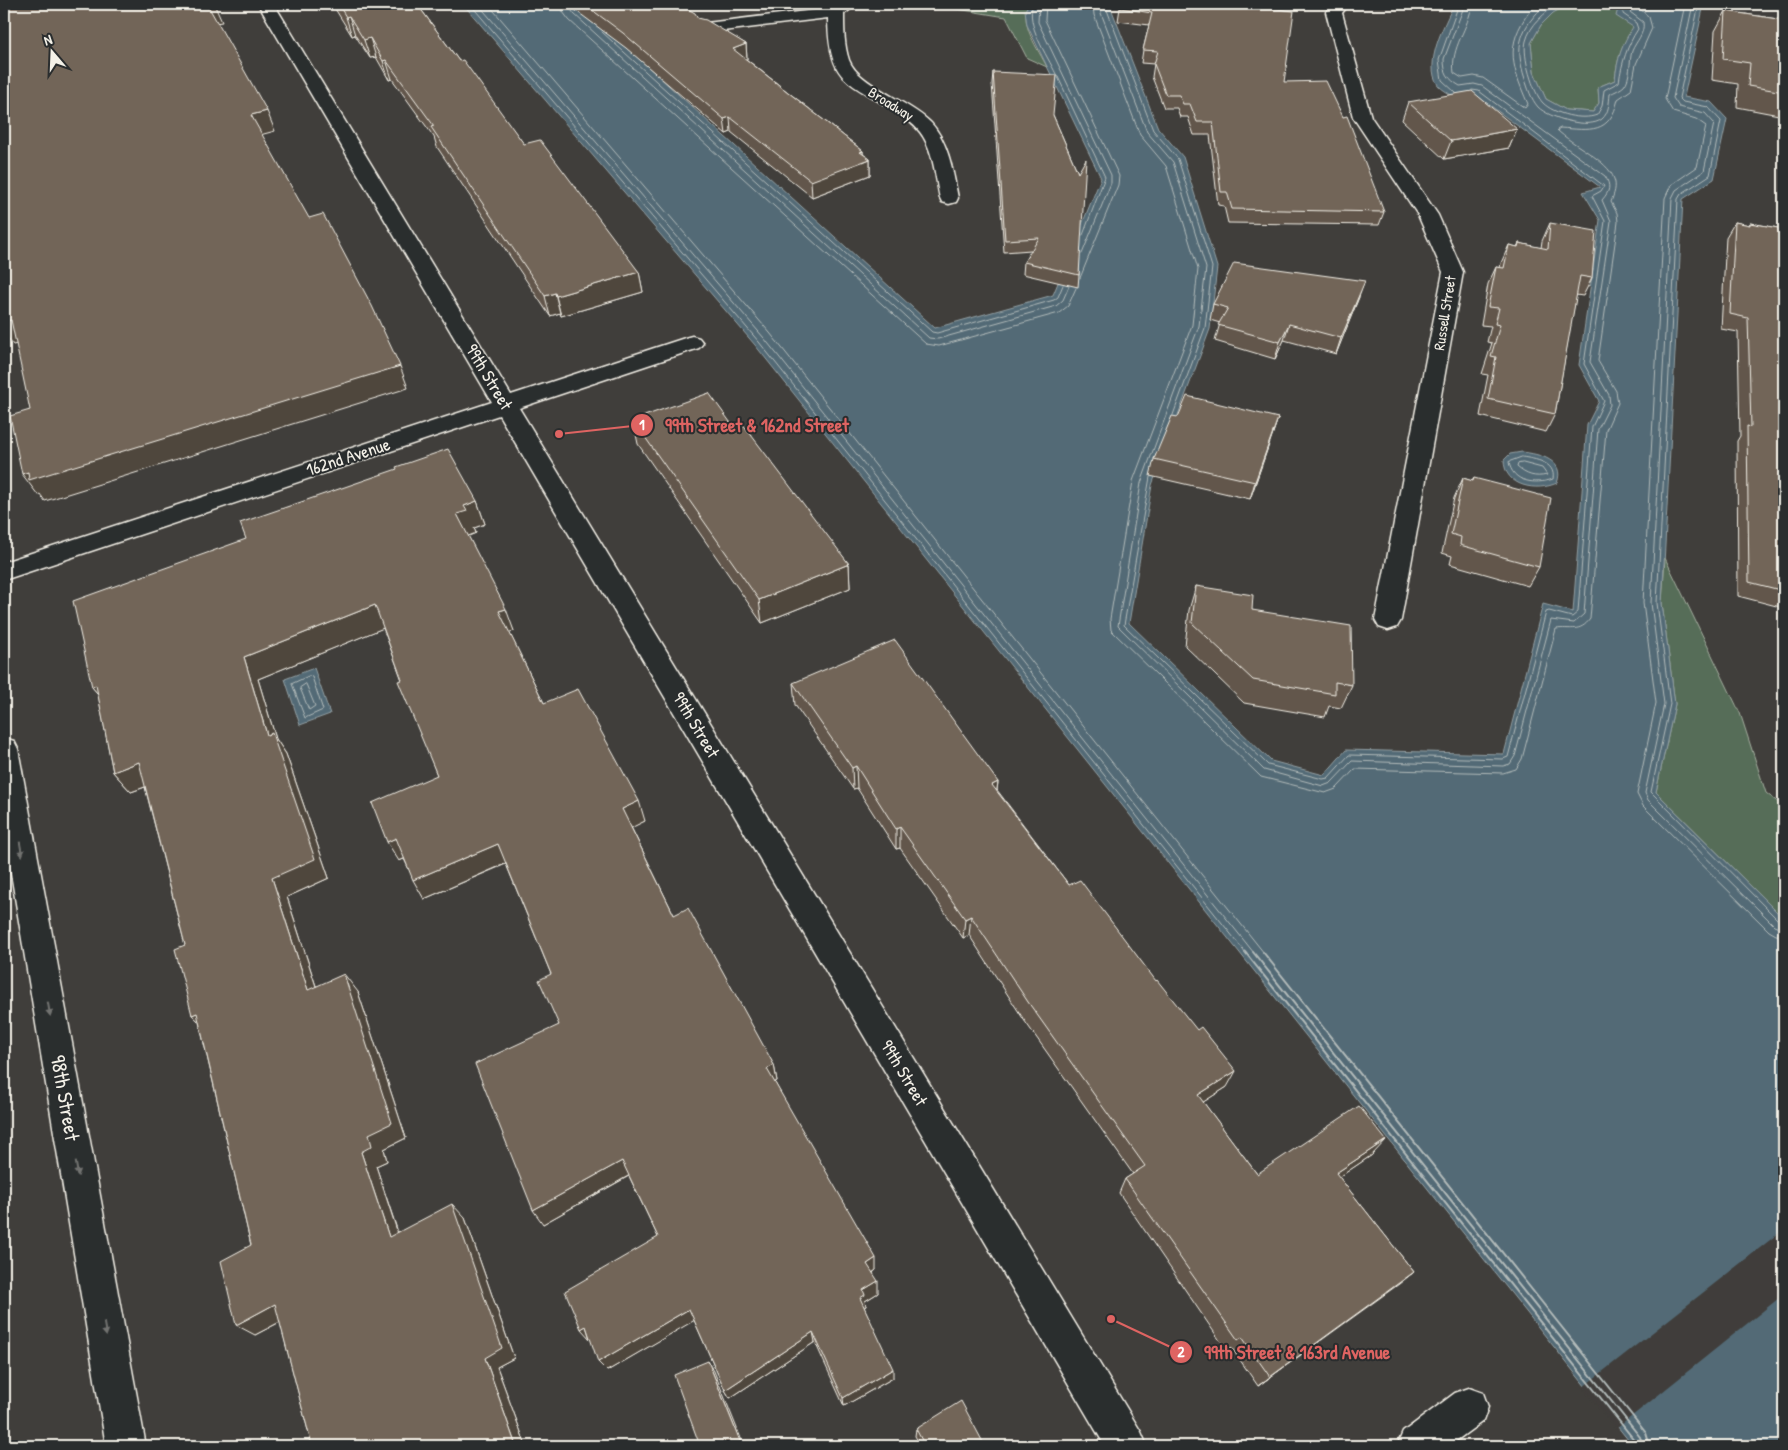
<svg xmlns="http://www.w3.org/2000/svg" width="1788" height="1450" viewBox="0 0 1788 1450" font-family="'Patrick Hand',sans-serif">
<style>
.green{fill:#566d59;stroke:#a5afa0}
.water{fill:#526a76;stroke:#93a0a4}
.pier{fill:#403e3b}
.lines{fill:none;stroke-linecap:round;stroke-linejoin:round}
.shore-far1{stroke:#b3bbba;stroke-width:1}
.shore{stroke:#b3bbba;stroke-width:2}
.minor-casing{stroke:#f4f1e8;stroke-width:3}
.minor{fill:#2a2d2e;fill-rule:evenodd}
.wall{fill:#62574c;stroke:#f4f1e8}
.shaded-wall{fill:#50473e;stroke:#f4f1e8}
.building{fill:#726558;stroke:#f4f1e8}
.oneway{fill:#71726f}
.labels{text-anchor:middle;stroke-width:4;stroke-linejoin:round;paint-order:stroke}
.far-street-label{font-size:15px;fill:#f4f1e8;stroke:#2a2d2e}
.street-label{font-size:18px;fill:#f4f1e8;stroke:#2a2d2e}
.near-street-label{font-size:21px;fill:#f4f1e8;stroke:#2a2d2e}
.leader{fill:none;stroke:#df6462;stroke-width:2}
.callout-dot{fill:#df6462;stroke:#2a2d2e;stroke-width:2}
.mark-label{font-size:15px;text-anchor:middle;font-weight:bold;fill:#fff}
.callout-label{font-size:19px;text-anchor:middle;font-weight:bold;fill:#df6462;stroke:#2a2d2e;stroke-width:4;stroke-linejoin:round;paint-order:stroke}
</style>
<rect width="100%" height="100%" fill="#403e3b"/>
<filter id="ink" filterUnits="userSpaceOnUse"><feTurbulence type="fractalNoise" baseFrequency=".02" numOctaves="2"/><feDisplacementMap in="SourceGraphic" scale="10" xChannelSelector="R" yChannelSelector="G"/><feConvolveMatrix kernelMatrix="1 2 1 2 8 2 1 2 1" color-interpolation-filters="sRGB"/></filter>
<g filter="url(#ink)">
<g class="green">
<path d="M951,4H1029C1018,23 1039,50 1047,67L1027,58L1006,17L951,8Z"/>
<path d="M1569,4H1618L1634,27C1622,44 1617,59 1615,80L1598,87L1599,103L1593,112L1566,110L1546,99L1534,72L1531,43L1541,25L1553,12Z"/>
<path d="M1665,558L1740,713L1766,793L1784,807V919L1656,792L1675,704L1662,603Z"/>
</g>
<g class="water">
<path d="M463,4H579L935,328L1053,295L1101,178L1027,25L1025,10L1029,4H1114L1111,8L1158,128L1183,157L1217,267L1210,329L1152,485L1129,623L1271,761L1324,775L1346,750L1504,754L1543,604L1573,612L1587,425L1599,401L1579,365L1600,220L1583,192L1600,187L1476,95L1456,99C1451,94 1442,90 1438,85C1423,63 1445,24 1454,4H1569L1553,13L1541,25L1531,43L1534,72L1546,99L1566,110L1593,112L1599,103L1598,87L1615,80C1617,59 1622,44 1633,27L1616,16L1619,5L1618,4H1704L1684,97L1711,102L1727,119L1714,179L1683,199L1662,603L1675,704L1656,792L1784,919V1446H1633L755,345Z"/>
<path d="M1522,452C1539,454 1566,460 1557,483C1537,492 1504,487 1504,460L1510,454Z"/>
<path d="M314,668L330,714L300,725L285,679Z"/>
</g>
<path class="pier" d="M1784,1229V1294L1616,1429L1583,1387Z"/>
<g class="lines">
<g class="shore-far1">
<path d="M470,4L759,342L1246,953"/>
<path d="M478,4L764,338L1254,953"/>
<path d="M488,4L770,333L1264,953"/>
<path d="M562,4L563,12L569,20L926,344L939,346L1059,313L1068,306L1076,288"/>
<path d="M1033,4C1025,24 1047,55 1056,74"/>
<path d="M1039,4L1038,22L1111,175V183L1082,254"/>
<path d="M1046,4L1045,20L1119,176L1118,185L1080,278"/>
<path d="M1093,4L1094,15L1140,135L1166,166L1198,269L1192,325L1133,481L1110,619L1111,630L1261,777L1325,793L1336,789L1355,769L1503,773L1516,769L1522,759L1556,629C1570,627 1580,633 1590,619L1606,430L1618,403L1616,391L1598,361L1618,222L1617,213L1611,202C1614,194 1617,187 1614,179C1608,160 1572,145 1557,130L1560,128C1590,130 1610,135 1618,99L1631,90L1636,64L1652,28L1649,17L1639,8L1638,4"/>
<path d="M1101,4V13L1147,132L1173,162L1206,268L1199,326L1141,483L1118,626L1264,770L1323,786L1331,783L1352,761L1503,766L1510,764L1515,756L1551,620L1574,623L1584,614L1598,429L1610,405L1609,395L1590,362L1611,221L1602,200C1610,191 1611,186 1605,176L1482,86L1474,84L1460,86C1448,79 1444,73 1444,59L1465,4"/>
<path d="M1108,4L1107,10L1153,130L1178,159L1212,267L1205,328L1173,415"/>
<path d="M1472,4C1469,29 1450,47 1454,73L1462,78L1474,76L1483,78L1525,108L1528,104C1509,61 1505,42 1535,4"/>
<path d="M1546,4C1520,28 1514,45 1525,79C1528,88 1531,99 1538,107C1549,118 1589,130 1602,119C1609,113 1609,103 1610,94C1614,92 1621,89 1624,86C1631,78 1629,61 1632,51C1636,41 1645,34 1643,22L1630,12V4"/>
<path d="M1558,4C1545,12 1530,25 1526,41C1522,55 1533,93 1543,103C1554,114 1582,121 1597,115L1602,106L1604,90L1619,82C1622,62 1627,46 1638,29L1636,23L1623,14L1624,4"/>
<path d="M1685,4L1665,99L1673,112L1696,119L1706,126L1697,167L1671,185L1665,198L1643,603L1656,703L1637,794L1643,806L1769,931L1776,935L1784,936"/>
<path d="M1693,4L1673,98L1679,107L1705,113L1714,123L1704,171L1676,190L1672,198L1651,603L1664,704L1645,793L1648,800L1774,925L1784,929"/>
<path d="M1699,4L1679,98L1683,102L1708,107L1721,121L1710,175L1681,194L1678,199L1657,603L1670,704L1651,792L1779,921L1784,923"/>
<path d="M570,8L574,14L929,338L938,339L1056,306L1063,300L1069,286"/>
<path d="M602,32L932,332L937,333L1054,300L1058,297L1063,285"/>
<path d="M1058,77L1105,177L1083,235"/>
<path d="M1456,93L1442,80L1439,60L1459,4"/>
<path d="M1522,457C1535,459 1556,462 1553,479C1536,485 1512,483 1509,462Z"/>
<path d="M1523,463L1542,468L1547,475C1535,478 1526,475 1517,467L1518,464Z"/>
<path d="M1150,477L1124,625L1268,765L1323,779L1328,778L1349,755L1503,759L1508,757L1546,612L1549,611L1572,617L1578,612L1592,427L1604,401L1584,364L1605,221L1592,196L1601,191L1604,186L1479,91L1472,90"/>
<path d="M309,676L312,677L323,710L305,718L292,684Z"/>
<path d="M306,684L315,706L309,710L300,688Z"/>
</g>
<g class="shore">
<path d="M1245,952L1635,1441L1637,1446"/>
<path d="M1253,952L1640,1437L1643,1446"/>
<path d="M1263,952L1646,1433L1650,1446"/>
</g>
<defs>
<g id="minor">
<path d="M258,4H274L511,395L685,338L692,336L699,338L703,343L699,348L519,408L1141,1432L1147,1446H1105L499,415L4,580V562L492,402Z"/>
<path d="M839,4H857L844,14C844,29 844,45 849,60C858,85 910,101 931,123C949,143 953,172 958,198L956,202L949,204L942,202L940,198C935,177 934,150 920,132C913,123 902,116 893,110C845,80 829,81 828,18L706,33L700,31L698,28L700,25L706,23L832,8Z"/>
<path d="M1333,4H1349L1342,13L1371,117L1438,215L1463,272L1401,620L1397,627L1388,630L1379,627L1375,620L1443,272L1418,215L1353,117L1326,12Z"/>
<path d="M4,738L14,741L18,749L146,1446H106L4,831Z"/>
<path d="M1469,1388L1483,1393L1488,1407L1483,1421L1449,1446H1397L1403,1432L1455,1393Z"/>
</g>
</defs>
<use href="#minor" class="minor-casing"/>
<use href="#minor" class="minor"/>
</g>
<g class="wall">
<path d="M332,4H417L459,61L524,144L639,272L643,292L561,316L560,313L550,316L437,147L434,137L392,79L389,80L376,57L370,58L355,35L352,36Z"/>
<path d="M567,4H700L686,8L698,18L746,44L747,59H746L863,151V154L870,159V175L812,197L731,132L726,134L626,48Z"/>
<path d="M1233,4L1284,82L1384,212L1379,225L1228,223L1224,206L1218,205L1210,135H1194L1188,117H1180L1177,108H1164L1152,77L1154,64L1141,63L1143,50L1149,25L1118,21L1120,8Z"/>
<path d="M1726,11L1784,20V116L1737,107L1738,84L1712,80L1715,31Z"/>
<path d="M993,72L1053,115L1078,173L1079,275L1078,287L1023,274L1024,262L1031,250L1004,252L992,83Z"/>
<path d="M1408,102L1517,129L1509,148L1444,159L1402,120Z"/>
<path d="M1735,222L1749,225L1750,223L1784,229V608L1738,596L1737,441L1740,436L1738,332L1721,329L1726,237Z"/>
<path d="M1550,223L1592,278L1583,296L1576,295L1555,414L1546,432L1480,416L1488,375L1482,374L1492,343L1487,342L1491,326L1481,325L1488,284L1496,267L1500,268L1501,263L1509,245L1517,247L1519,243L1541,248L1542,241Z"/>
<path d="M1359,297L1336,354L1284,340L1275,359L1215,341L1220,323L1210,320L1213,304Z"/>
<path d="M1178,417L1278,418L1250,499L1150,476L1154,459Z"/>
<path d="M633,420L733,426L849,564L850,588L762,623L638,444Z"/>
<path d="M1463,478L1472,481L1474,478L1539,567L1528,586L1450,564L1452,556L1442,553L1454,498Z"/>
<path d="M477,501L485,524L474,528L476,533L468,536L514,631L509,632L544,703L645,821L631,827L674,915L774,1065L777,1081L775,1083L876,1270L873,1273L878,1293L865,1301L866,1306L864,1307L893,1378L844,1406L815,1342L730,1398L725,1390L694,1320L607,1371L658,1237L629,1176L543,1224L559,1025L551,974L506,864L424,899L404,859L399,861L437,775L383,628L258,679L276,739L286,754L329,878L287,897L316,986L358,992L406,1138L384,1149L387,1161L376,1166L398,1232L465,1218L514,1358L497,1367L526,1446H312L280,1322L255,1335L251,1245L199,1022L192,1015L185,945L145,787L131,792L113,772L98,694L92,687Z"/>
<path d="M1196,586L1252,610L1352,685L1341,708L1329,706L1325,717L1244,703L1185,646L1189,610Z"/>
<path d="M793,683L998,782L997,790L1069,885L1227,1087L1203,1102L1257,1174L1372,1155L1339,1177L1414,1272L1258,1386L1231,1347L1227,1351L1119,1193L1125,1179L1133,1174L1024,1020L969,935L963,938L900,848L896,849L857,788L853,789L795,705Z"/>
<path d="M916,1429L985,1446H921L915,1436Z"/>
</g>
<g class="shaded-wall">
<path d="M207,4H214L222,22L215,23Z"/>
<path d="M670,4H700L671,13Z"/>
<path d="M349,16L355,35L352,36L346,17Z"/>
<path d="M370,38L376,57L370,58L364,40Z"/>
<path d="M746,44L747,59L734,64L733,49Z"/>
<path d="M386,60L392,79L389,80L383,61Z"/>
<path d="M267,111L275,131L260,135L251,115Z"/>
<path d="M730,117L731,132L726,134L724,119Z"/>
<path d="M1517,129L1509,148L1444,159L1451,141Z"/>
<path d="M863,151V162L870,159V175L812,197L811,181Z"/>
<path d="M639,272L643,292L561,316L556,296Z"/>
<path d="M1365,281L1359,297L1336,354L1341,338Z"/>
<path d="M555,293L560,313L550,316L545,296Z"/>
<path d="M11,320L25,342L13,345L4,332V322Z"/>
<path d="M1289,324L1284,340L1275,359L1280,342Z"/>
<path d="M400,366L408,388L45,501L40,494L38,495L22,474Z"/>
<path d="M1278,418L1272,436L1250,499L1255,482Z"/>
<path d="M477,501L485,524L474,528L476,533L466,537L457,514L464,506Z"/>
<path d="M849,564L850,588L762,623L759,600Z"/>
<path d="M375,605L386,627L258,679L276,739L286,754L329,878L287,897L323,1008L308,990L272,878L267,735L244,657Z"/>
<path d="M506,609L514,631L507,633L499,611Z"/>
<path d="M96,685L110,708L92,687Z"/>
<path d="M139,762L156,783L131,792L113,772Z"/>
<path d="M856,766L857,788L853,789L852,768Z"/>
<path d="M998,782L995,803L992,785Z"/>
<path d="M639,801L645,821L629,829L622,809Z"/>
<path d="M900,827V848L896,849V829Z"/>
<path d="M396,838L408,857L399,861L387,842Z"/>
<path d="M498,844L507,863L424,899L413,880Z"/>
<path d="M971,916L969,935L963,938L965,919Z"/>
<path d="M344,974L358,992L406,1138L384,1149L387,1161L376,1166L403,1249L389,1237L361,1152L369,1134Z"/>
<path d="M197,1013L210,1032L192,1015Z"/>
<path d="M774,1065L777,1081L770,1085L767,1069Z"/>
<path d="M1236,1071L1227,1087L1189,1111L1198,1095Z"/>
<path d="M1386,1140L1372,1155L1323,1188L1336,1173Z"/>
<path d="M622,1161L630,1175L543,1224L533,1210Z"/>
<path d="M452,1204L465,1218L514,1358L497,1367L526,1446H516L485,1358Z"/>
<path d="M876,1258V1270L868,1276L867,1264Z"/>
<path d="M1414,1272L1399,1284L1258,1386L1270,1377Z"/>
<path d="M878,1281V1293L865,1301L866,1306L861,1309L860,1298L863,1290Z"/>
<path d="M275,1304L293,1315L255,1335L236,1325Z"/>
<path d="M689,1309L695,1320L607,1371L598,1362Z"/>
<path d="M586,1326L590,1339L581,1329Z"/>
<path d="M813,1332L815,1342L730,1398L725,1390Z"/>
<path d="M708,1361L714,1371L744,1446H742Z"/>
<path d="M893,1369V1378L844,1406L843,1398Z"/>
</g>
<g class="building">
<path d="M4,4H207L267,111L251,115L309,218L323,214L372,306L400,366L29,480L28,472L22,474L10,416L30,410L11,320L4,322Z"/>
<path d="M338,4H417L459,61L463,60L524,144L540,140L639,272L556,296L555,293L545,296L431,127L434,126L386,60L383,61L370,38L364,40L349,16L346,17Z"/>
<path d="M584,4H679L695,13L698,18L706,20L746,44L733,49L863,151L860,152L870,159L811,181L730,117L724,119L623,33Z"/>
<path d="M1122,4H1233L1294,11L1284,82L1326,81L1343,117L1347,116L1384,212L1232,209L1227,192H1221L1213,122H1197L1190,104H1183L1179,95H1166L1154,64L1158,51L1143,50L1152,13L1120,8Z"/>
<path d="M1726,11L1784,20V92L1748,86L1750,63L1723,59Z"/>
<path d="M993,72L1057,75L1053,115L1078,173L1086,159L1079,275L1024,262L1039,238L1005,240Z"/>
<path d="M1472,91L1517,129L1451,141L1408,102Z"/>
<path d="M1735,222L1750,225V223L1784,229V591L1749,582L1747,426L1751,427L1748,318L1730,314Z"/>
<path d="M1550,223L1596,231L1592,278L1580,276L1555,414L1488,399L1496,357L1491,356L1500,325L1495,324L1499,308L1488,307L1496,267L1504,268L1509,245L1518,247L1519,243L1548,249Z"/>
<path d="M1234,263L1365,281L1341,338L1289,324L1280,342L1218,325L1228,308L1213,304Z"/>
<path d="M709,393L733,426L742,423L849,564L759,600L633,420Z"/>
<path d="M1187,396L1278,418L1255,482L1154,459L1172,416L1178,417Z"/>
<path d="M448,449L477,501L464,506L467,511L457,514L506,609L499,611L544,703L578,689L639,801L622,809L674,915L688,908L774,1065L767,1069L876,1258L867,1264L878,1281L863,1290L865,1295L860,1298L893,1369L843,1398L813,1332L725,1390L689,1309L598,1362L586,1326L581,1329L565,1291L658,1237L622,1161L533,1210L475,1064L559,1025L539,980L551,974L498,844L413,880L396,838L387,842L372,803L437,775L398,681L402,680L375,605L244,657L267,735L272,733L315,859L272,878L308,990L344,974L392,1123L369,1134L372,1146L361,1152L389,1237L452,1204L502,1348L485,1358L516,1446H312L275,1304L236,1325L221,1261L251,1245L197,1013L192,1015L175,949L185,945L139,762L113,772L96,685L92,687L73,601L246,539L240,523L397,469L396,467Z"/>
<path d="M1463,478L1473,481L1474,478L1551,498L1539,567L1460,545L1461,537L1451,534Z"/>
<path d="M1196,586L1253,595L1252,610L1351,626L1352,685L1335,682V694L1253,680L1192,623Z"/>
<path d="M895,640L998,782L992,785L1069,885L1080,880L1156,981L1157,980L1197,1030L1201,1027L1236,1071L1198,1095L1257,1174L1359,1106L1386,1140L1336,1173L1414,1272L1270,1377L1242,1337L1238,1340L1125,1179L1145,1166L1028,1002L971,916L965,919L900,827L896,829L856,766L852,768L793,683Z"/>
<path d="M708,1361L742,1446H700L674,1375Z"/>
<path d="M961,1401L985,1446H925L916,1429Z"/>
</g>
<defs><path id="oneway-solid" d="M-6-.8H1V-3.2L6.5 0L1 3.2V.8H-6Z" transform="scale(1.25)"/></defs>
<g class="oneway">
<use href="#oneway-solid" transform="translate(21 849) rotate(80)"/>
<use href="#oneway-solid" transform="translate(49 1009) rotate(80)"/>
<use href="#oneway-solid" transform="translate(77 1169) rotate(80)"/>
<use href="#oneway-solid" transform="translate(105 1329) rotate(80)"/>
</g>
</g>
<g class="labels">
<g class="far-street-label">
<text transform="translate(891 104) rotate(32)" y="5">Broadway</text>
<text transform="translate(1445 313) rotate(-81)" y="5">Russell Street</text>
</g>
<g class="street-label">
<text transform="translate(489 377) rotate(59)" y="6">99th Street</text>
<text transform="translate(348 457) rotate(-18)" y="6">162nd Avenue</text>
<text transform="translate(696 725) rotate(59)" y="6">99th Street</text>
<text transform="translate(904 1073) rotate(59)" y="6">99th Street</text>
</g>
<g class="near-street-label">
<text transform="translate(65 1098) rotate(80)" y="7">98th Street</text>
</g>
</g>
<path class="leader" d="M559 434L642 425M1111 1319L1181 1352"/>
<g class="callout-dot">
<circle cx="559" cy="434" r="5"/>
<circle cx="1111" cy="1319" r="5"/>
<circle cx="642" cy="425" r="12"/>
<circle cx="1181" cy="1352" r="12"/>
</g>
<g class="mark-label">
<text x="642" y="430">1</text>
<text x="1181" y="1357">2</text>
</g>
<g class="callout-label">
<text x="757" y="432">99th Street &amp; 162nd Street</text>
<text x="1297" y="1359">99th Street &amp; 163rd Avenue</text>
</g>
<rect width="1788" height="1450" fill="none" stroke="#2a2d2e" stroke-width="20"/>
<rect x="10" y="10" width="1768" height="1430" fill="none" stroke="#f4f1e8" stroke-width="2" filter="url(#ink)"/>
<g transform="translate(52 52) rotate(341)" stroke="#2a2d2e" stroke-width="4" paint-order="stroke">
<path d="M0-4L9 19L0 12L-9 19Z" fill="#f4f1e8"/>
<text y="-8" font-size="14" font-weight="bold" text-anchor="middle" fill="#f4f1e8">N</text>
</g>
</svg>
